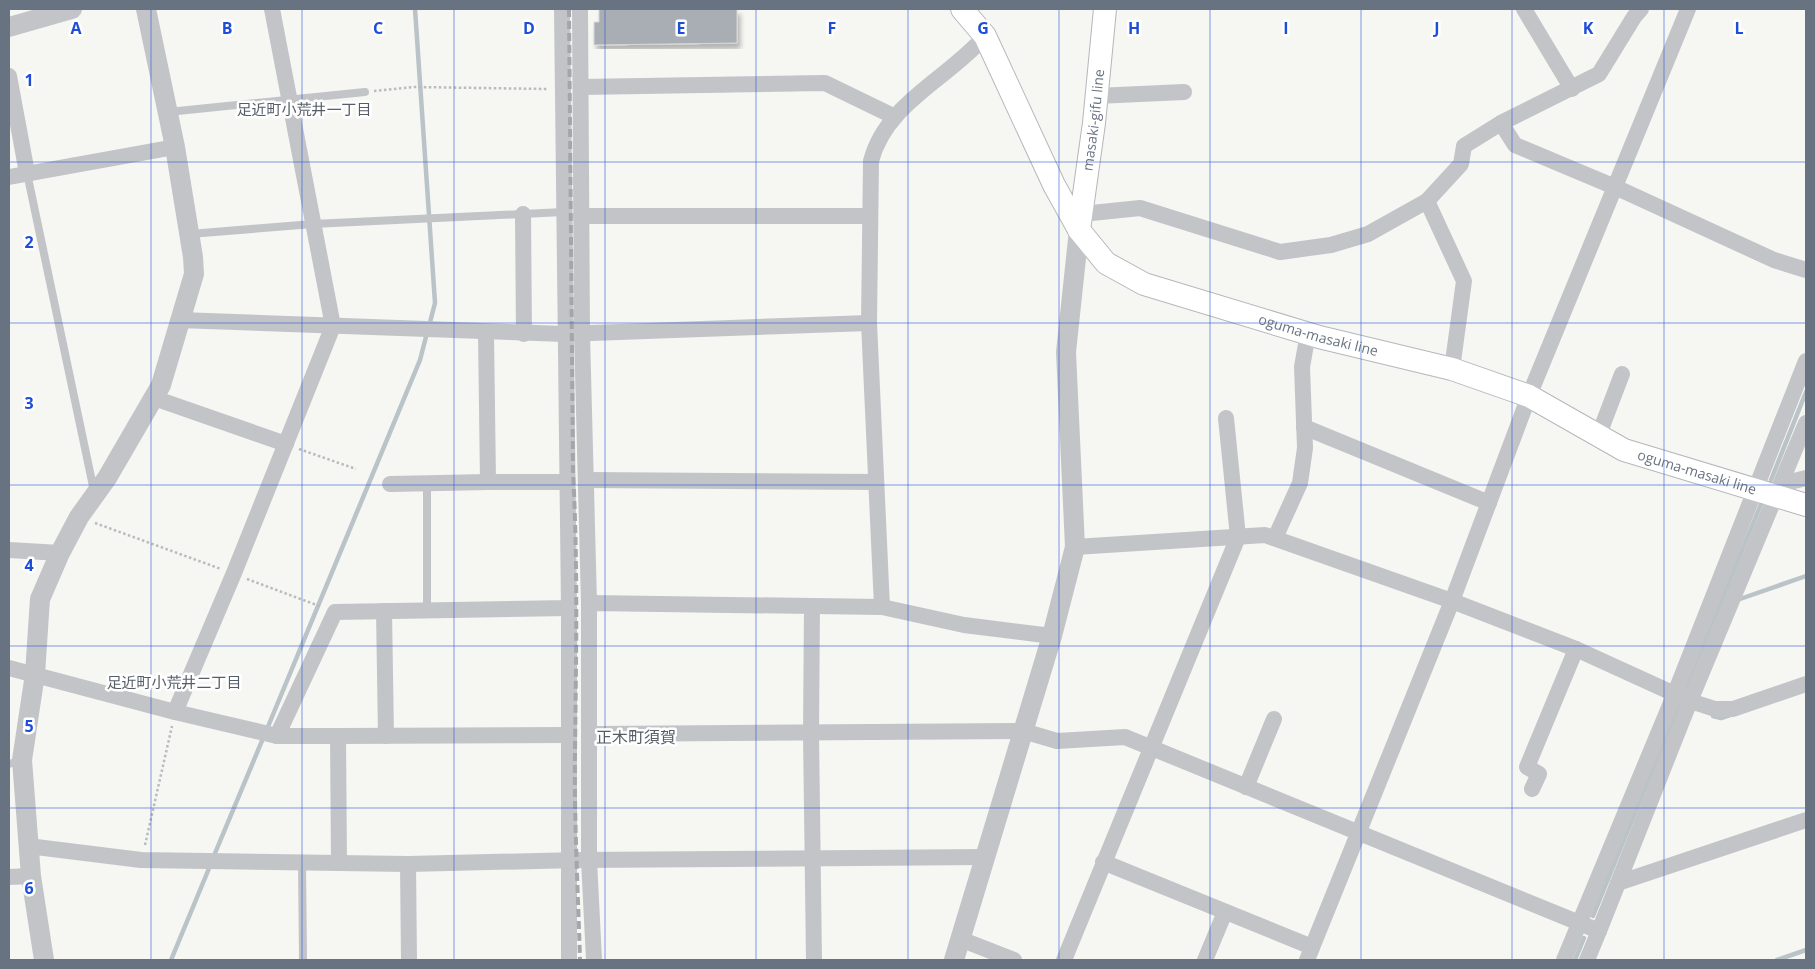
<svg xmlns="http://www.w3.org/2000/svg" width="1815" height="969" viewBox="0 0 1815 969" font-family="'Open Sans','Noto Sans JP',sans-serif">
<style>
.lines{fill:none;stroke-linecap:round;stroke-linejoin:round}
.stream{stroke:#bac3c7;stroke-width:4.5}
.building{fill:#a8aeb4;stroke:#d7d7d5;filter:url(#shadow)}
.secondary-casing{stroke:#b4b8bc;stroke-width:24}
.path{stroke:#b9bbbe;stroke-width:2.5;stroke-dasharray:2.5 2.5;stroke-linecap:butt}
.service{stroke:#c2c4c8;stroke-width:8}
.minor{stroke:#c2c4c8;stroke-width:16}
.tertiary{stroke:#c2c4c8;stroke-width:20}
.secondary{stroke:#fff;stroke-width:22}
.rail{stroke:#a3a7ac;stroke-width:4;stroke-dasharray:8 4;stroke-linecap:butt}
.grid{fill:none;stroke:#1d4ed8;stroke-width:1;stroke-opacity:0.55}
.labels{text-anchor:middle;stroke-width:5;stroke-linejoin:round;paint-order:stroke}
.street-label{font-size:14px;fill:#687381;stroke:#fff}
.neighbourhood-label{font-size:15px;fill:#555d67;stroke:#fff}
.quarter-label{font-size:16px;fill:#555d67;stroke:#fff}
.grid-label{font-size:16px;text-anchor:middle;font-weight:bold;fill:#1d4ed8;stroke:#fff;stroke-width:5;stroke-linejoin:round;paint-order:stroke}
</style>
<defs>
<filter id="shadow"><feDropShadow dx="3" dy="5.5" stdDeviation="2.5" flood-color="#0004"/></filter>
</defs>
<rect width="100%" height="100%" fill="#f6f6f3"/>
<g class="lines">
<g class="stream">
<path d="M415,9L435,303L429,326"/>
<path d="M1771,480L1806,392"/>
<path d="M1740,599L1806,576"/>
<path d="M1684,692L1761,504"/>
<path d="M1713,716L1721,718L1730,715"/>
<path d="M267,729L420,360L427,333"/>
<path d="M213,858L264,736"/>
<path d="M1593,916L1680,702"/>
<path d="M171,960L210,866"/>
<path d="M1575,960L1584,938"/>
<path d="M1777,960L1806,950"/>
</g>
</g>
<path class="building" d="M599,9H737V43L594,45V22H599Z"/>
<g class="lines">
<defs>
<g id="secondary">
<path id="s1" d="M962,9L985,36L1054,185L1079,230L1106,263L1144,284L1319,337L1452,369L1529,396L1624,450L1806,505"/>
<path id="s2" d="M1079,230L1094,123L1105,9"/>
</g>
</defs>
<use href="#secondary" class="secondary-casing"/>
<g class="path">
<path d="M374,91L414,87L548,89"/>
<path d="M299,449L356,469"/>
<path d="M95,523L221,569"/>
<path d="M247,579L322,607"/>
<path d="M145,845L172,726"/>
</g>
<g class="service">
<path d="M168,112L365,92"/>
<path d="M27,173L94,491"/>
<path d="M190,234L313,224L563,212"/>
<path d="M427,483V610"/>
<path d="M9,764L22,760"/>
<path d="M302,862L303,960"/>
</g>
<g class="minor">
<path d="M580,9L582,334L589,603"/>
<path d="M1524,9L1572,89"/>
<path d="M9,76L27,173"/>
<path d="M581,87L825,83L893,116"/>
<path d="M1096,96L1184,92"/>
<path d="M1501,123L1515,145L1615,187L1774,260L1806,270"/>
<path d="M9,177L175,147"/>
<path d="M1427,201L1464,281L1452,369"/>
<path d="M523,214L524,334"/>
<path d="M1082,214L1140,208L1280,252L1331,245L1368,234L1427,201L1461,164L1464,146L1501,123L1599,74L1634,17L1641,9"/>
<path d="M581,216H870"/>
<path d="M179,320L564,334L869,323"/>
<path d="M486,333L488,482H566"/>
<path d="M154,398L286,444"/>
<path d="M1304,427L1489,503"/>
<path d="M1598,437L1622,374"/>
<path d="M586,480L876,482"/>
<path d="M390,484L488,482"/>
<path d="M1779,493L1790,482L1806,478"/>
<path d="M1275,538L1300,483L1305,448L1302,367L1308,333"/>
<path d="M1075,547L1265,535L1452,601L1576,649L1690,701L1715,709H1733L1806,684"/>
<path d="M9,550L60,553"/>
<path d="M812,606L811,733L814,960"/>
<path d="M882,607L869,323L871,161C886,103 948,79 985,36"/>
<path d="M569,608V960"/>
<path d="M384,611L386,736"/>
<path d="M9,668L175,712L277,736H338"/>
<path d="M175,712L234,573L333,326L272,9"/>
<path d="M598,734L1023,731L1057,741L1125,737L1599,931L1587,960"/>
<path d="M277,736L335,612L569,608L562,9"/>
<path d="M1246,787L1274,719"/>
<path d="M1532,789L1539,774L1527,767L1576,649"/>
<path d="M28,846L141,860L408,864L578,860L986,857"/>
<path d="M1103,862L1312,947"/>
<path d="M339,863L338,736L569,735"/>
<path d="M408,864L409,960"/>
<path d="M9,877L31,876"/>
<path d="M1618,883L1806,820"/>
<path d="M1599,931L1690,701L1806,423"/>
<path d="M960,939L1014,960"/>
<path d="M594,960L589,860V603L882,607L964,625L1052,636"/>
<path d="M1064,960L1238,537L1226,418"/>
<path d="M1205,960L1225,912"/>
<path d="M1307,960L1452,601L1529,396L1688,9"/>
<path d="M1564,960L1675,693L1806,361"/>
</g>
<g class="tertiary">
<path d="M9,27L72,9"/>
<path d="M44,960L31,876L22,760L35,674L40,599L60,553L79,517L107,478L161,385L194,274L193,257L175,147L146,9"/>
<path d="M954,960L1052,636L1075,547L1066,352L1079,230"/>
</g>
<use href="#secondary" class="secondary"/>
<path class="rail" d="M569,9L573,472C578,565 576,658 575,752C574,821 578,891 580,960"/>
</g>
<path class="grid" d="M151,9V960M302,9V960M454,9V960M605,9V960M756,9V960M908,9V960M1059,9V960M1210,9V960M1361,9V960M1512,9V960M1664,9V960M9,162H1806M9,323H1806M9,485H1806M9,646H1806M9,808H1806"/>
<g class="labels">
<g class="street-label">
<text dy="5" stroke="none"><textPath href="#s2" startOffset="111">masaki-gifu line</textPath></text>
<text dy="5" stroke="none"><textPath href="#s1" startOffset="519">oguma-masaki line</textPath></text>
<text dy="5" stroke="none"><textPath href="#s1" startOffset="924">oguma-masaki line</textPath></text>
</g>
<g class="neighbourhood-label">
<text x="304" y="115">足近町小荒井一丁目</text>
<text x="174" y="688">足近町小荒井二丁目</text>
</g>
<g class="quarter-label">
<text x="636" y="743">正木町須賀</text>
</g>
</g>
<g class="grid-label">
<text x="76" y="34">A</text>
<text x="227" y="34">B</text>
<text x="378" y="34">C</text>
<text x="529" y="34">D</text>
<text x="681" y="34">E</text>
<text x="832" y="34">F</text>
<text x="983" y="34">G</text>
<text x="1134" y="34">H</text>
<text x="1286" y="34">I</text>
<text x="1437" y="34">J</text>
<text x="1588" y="34">K</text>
<text x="1739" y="34">L</text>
<text x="29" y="86">1</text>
<text x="29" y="248">2</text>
<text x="29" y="409">3</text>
<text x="29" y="571">4</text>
<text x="29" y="732">5</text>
<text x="29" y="894">6</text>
</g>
<rect width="1815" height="969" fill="none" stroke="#687381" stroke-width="20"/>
</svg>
